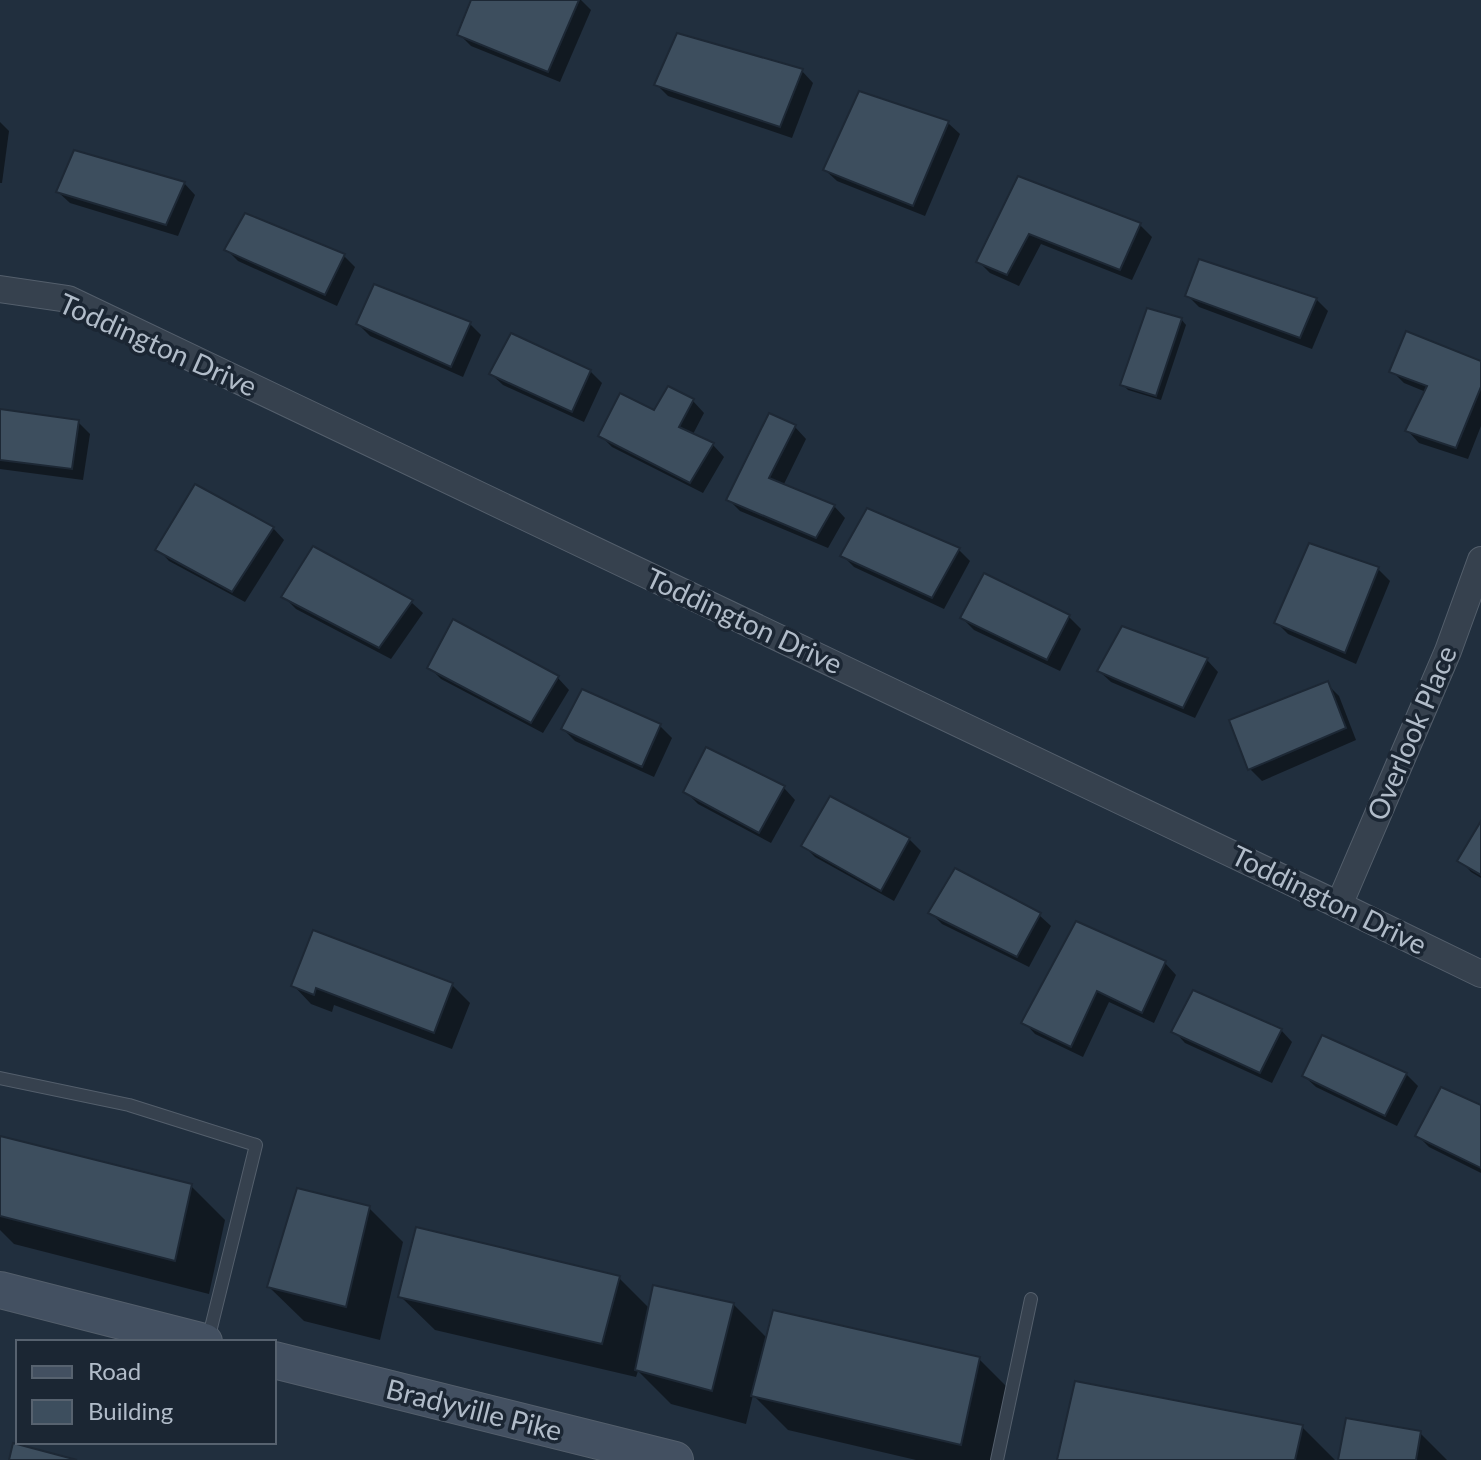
<svg xmlns="http://www.w3.org/2000/svg" width="1481" height="1460" viewBox="0 0 1481 1460" font-family="Lato,sans-serif">
<style>
.shadow{fill:#0007}
.building{fill:#3d4e5e;stroke:#1d2835;stroke-width:2}
.lines{fill:none;stroke-linecap:round;stroke-linejoin:round}
.service-casing{stroke:#545f6c;stroke-width:14}
.minor-casing{stroke:#545f6c;stroke-width:28}
.secondary-casing{stroke:#545f6c;stroke-width:38}
.service{stroke:#36414e;stroke-width:12}
.minor{stroke:#36414e;stroke-width:26}
.secondary{stroke:#435061;stroke-width:36}
.labels{text-anchor:middle;stroke-width:7;stroke-linejoin:round;paint-order:stroke}
.street-label{font-size:28px;fill:#b1bcc9;stroke:#1b2633}
</style>
<rect width="100%" height="100%" fill="#212f3e"/>
<g class="shadow">
<path d="M474,0H581L591,10L560,82L471,46L459,34Z"/>
<path d="M802,71L813,83L792,138L668,96L656,84Z"/>
<path d="M0,122L9,131L2,183H0Z"/>
<path d="M948,123L960,134L925,216L837,181L825,170Z"/>
<path d="M1019,179L1140,225L1152,237L1132,280L1041,244L1019,286L990,273L978,261Z"/>
<path d="M184,183L195,195L178,236L70,203L58,192Z"/>
<path d="M227,250L344,256L355,267L337,306L238,261Z"/>
<path d="M1187,295L1316,299L1328,311L1312,349L1199,307Z"/>
<path d="M1181,319L1186,325L1161,400L1128,390L1122,384Z"/>
<path d="M469,323L481,335L463,377L370,336L358,324Z"/>
<path d="M1481,363V426L1468,459L1419,443L1408,431L1426,392L1404,383L1392,371Z"/>
<path d="M590,371L602,383L584,422L503,385L491,374Z"/>
<path d="M693,401L704,413L692,436L713,445L724,457L703,493L612,447L600,435L655,413Z"/>
<path d="M0,411L78,422L90,434L83,480L0,469Z"/>
<path d="M795,427L806,439L783,486L834,506L845,518L828,548L740,511L728,499Z"/>
<path d="M273,528L284,540L245,602L169,561L158,549Z"/>
<path d="M959,550L970,561L944,609L854,567L842,555Z"/>
<path d="M1378,569L1390,581L1356,664L1288,634L1276,622Z"/>
<path d="M284,597L411,602L423,613L391,659L296,609Z"/>
<path d="M1069,617L1081,629L1060,671L974,630L962,618Z"/>
<path d="M1207,660L1218,672L1195,718L1111,682L1099,671Z"/>
<path d="M429,667L558,678L569,690L543,733L441,679Z"/>
<path d="M1327,684L1339,696L1356,740L1262,781L1250,769Z"/>
<path d="M583,692L660,726L672,738L654,777L575,741L563,729Z"/>
<path d="M784,788L795,800L771,843L698,804L686,792Z"/>
<path d="M1481,825V878L1471,872L1460,860Z"/>
<path d="M909,839L921,851L894,901L815,857L803,845Z"/>
<path d="M930,912L1039,915L1051,926L1029,967L942,924Z"/>
<path d="M1076,924L1165,963L1176,975L1154,1023L1109,1002L1083,1057L1035,1034L1024,1022Z"/>
<path d="M452,985L470,1003L452,1049L334,1005L332,1012L311,1004L294,986Z"/>
<path d="M1281,1030L1292,1042L1272,1083L1185,1043L1174,1031Z"/>
<path d="M1406,1074L1418,1086L1397,1126L1316,1087L1304,1076Z"/>
<path d="M1481,1107V1173L1429,1147L1418,1136Z"/>
<path d="M0,1138L191,1186L225,1220L209,1294L14,1244L0,1230Z"/>
<path d="M369,1208L403,1242L380,1340L304,1321L269,1287Z"/>
<path d="M619,1278L650,1309L733,1304L768,1339L979,1359L1013,1393L999,1460H916L788,1430L753,1395L746,1424L671,1404L638,1371L636,1377L435,1330L400,1296Z"/>
<path d="M1302,1427L1335,1460H1059Z"/>
<path d="M1420,1433L1447,1460H1340Z"/>
</g>
<g class="building">
<path d="M471,0H579L548,72L457,35Z"/>
<path d="M677,33L803,69L780,127L654,85Z"/>
<path d="M859,91L949,121L913,206L823,170Z"/>
<path d="M74,150L185,182L166,225L56,192Z"/>
<path d="M1018,176L1141,223L1120,270L1029,234L1007,275L976,262Z"/>
<path d="M245,213L345,254L325,295L224,250Z"/>
<path d="M1199,259L1317,298L1300,338L1185,296Z"/>
<path d="M374,284L471,322L451,367L356,324Z"/>
<path d="M1147,308L1182,318L1156,396L1120,385Z"/>
<path d="M1406,331L1481,361V387L1456,448L1405,431L1427,386L1389,372Z"/>
<path d="M511,333L591,370L572,412L489,374Z"/>
<path d="M668,386L694,399L679,427L714,443L690,483L598,436L620,393L654,410Z"/>
<path d="M0,409L79,420L72,469L0,460Z"/>
<path d="M769,413L796,425L769,478L835,505L816,538L726,500Z"/>
<path d="M195,484L274,527L232,592L155,550Z"/>
<path d="M867,508L960,548L932,598L840,556Z"/>
<path d="M1309,543L1379,567L1345,653L1274,623Z"/>
<path d="M313,546L413,600L379,648L281,597Z"/>
<path d="M984,573L1070,615L1047,660L960,618Z"/>
<path d="M453,619L559,676L531,723L427,668Z"/>
<path d="M1122,626L1208,658L1183,708L1097,671Z"/>
<path d="M1328,681L1346,728L1248,770L1229,720Z"/>
<path d="M582,689L661,724L642,767L561,729Z"/>
<path d="M706,747L785,786L759,833L683,792Z"/>
<path d="M830,796L910,838L881,891L801,846Z"/>
<path d="M1481,821V875L1457,861Z"/>
<path d="M955,868L1041,913L1017,957L928,913Z"/>
<path d="M1076,921L1166,961L1142,1013L1097,991L1071,1047L1021,1023Z"/>
<path d="M313,930L453,983L434,1033L316,988L314,995L291,986Z"/>
<path d="M1193,990L1282,1029L1260,1073L1171,1032Z"/>
<path d="M1322,1035L1407,1073L1385,1116L1302,1076Z"/>
<path d="M1441,1087L1481,1105V1168L1415,1136Z"/>
<path d="M0,1136L192,1184L175,1261L0,1216Z"/>
<path d="M297,1188L370,1206L346,1307L267,1287Z"/>
<path d="M416,1227L620,1276L602,1344L398,1297Z"/>
<path d="M653,1285L734,1303L712,1391L635,1370Z"/>
<path d="M773,1310L980,1357L961,1445L751,1396Z"/>
<path d="M1075,1381L1303,1425L1295,1460H1057Z"/>
<path d="M1346,1418L1421,1431L1416,1460H1338Z"/>
<path d="M13,1443L77,1460H9Z"/>
</g>
<g class="lines">
<defs>
<g id="service">
<path d="M0,1078L129,1105L256,1145L208,1340"/>
<path d="M997,1460L1031,1299"/>
</g>
<g id="minor">
<path d="M0,289L68,299L1339,905L1481,974"/>
<path d="M1339,905L1448,651L1481,560"/>
</g>
<g id="secondary">
<path d="M0,1290L204,1342"/>
<path d="M274,1360L675,1460"/>
</g>
</defs>
<use href="#service" class="service-casing"/>
<use href="#minor" class="minor-casing"/>
<use href="#secondary" class="secondary-casing"/>
<use href="#service" class="service"/>
<use href="#minor" class="minor"/>
<use href="#secondary" class="secondary"/>
</g>
<g class="labels">
<g class="street-label">
<text transform="translate(158 345) rotate(24)" y="10">Toddington Drive</text>
<text transform="translate(744 621) rotate(25)" y="10">Toddington Drive</text>
<text transform="translate(1412 733) rotate(-67)" y="10">Overlook Place</text>
<text transform="translate(1329 900) rotate(26)" y="10">Toddington Drive</text>
<text transform="translate(474 1410) rotate(14)" y="10">Bradyville Pike</text>
</g>
</g>
<rect x="16" y="1340" width="260" height="104" fill="#1b2633" stroke="#57626f" stroke-width="2"/>
<rect x="32" y="1366" width="40" height="12" fill="#435061" stroke="#57626f" stroke-width="2"/>
<text x="88" y="1380" font-size="24" fill="#b1bcc9">Road</text>
<rect x="32" y="1400" width="40" height="24" fill="#3d4e5e" stroke="#57626f" stroke-width="2"/>
<text x="88" y="1420" font-size="24" fill="#b1bcc9">Building</text>
</svg>
